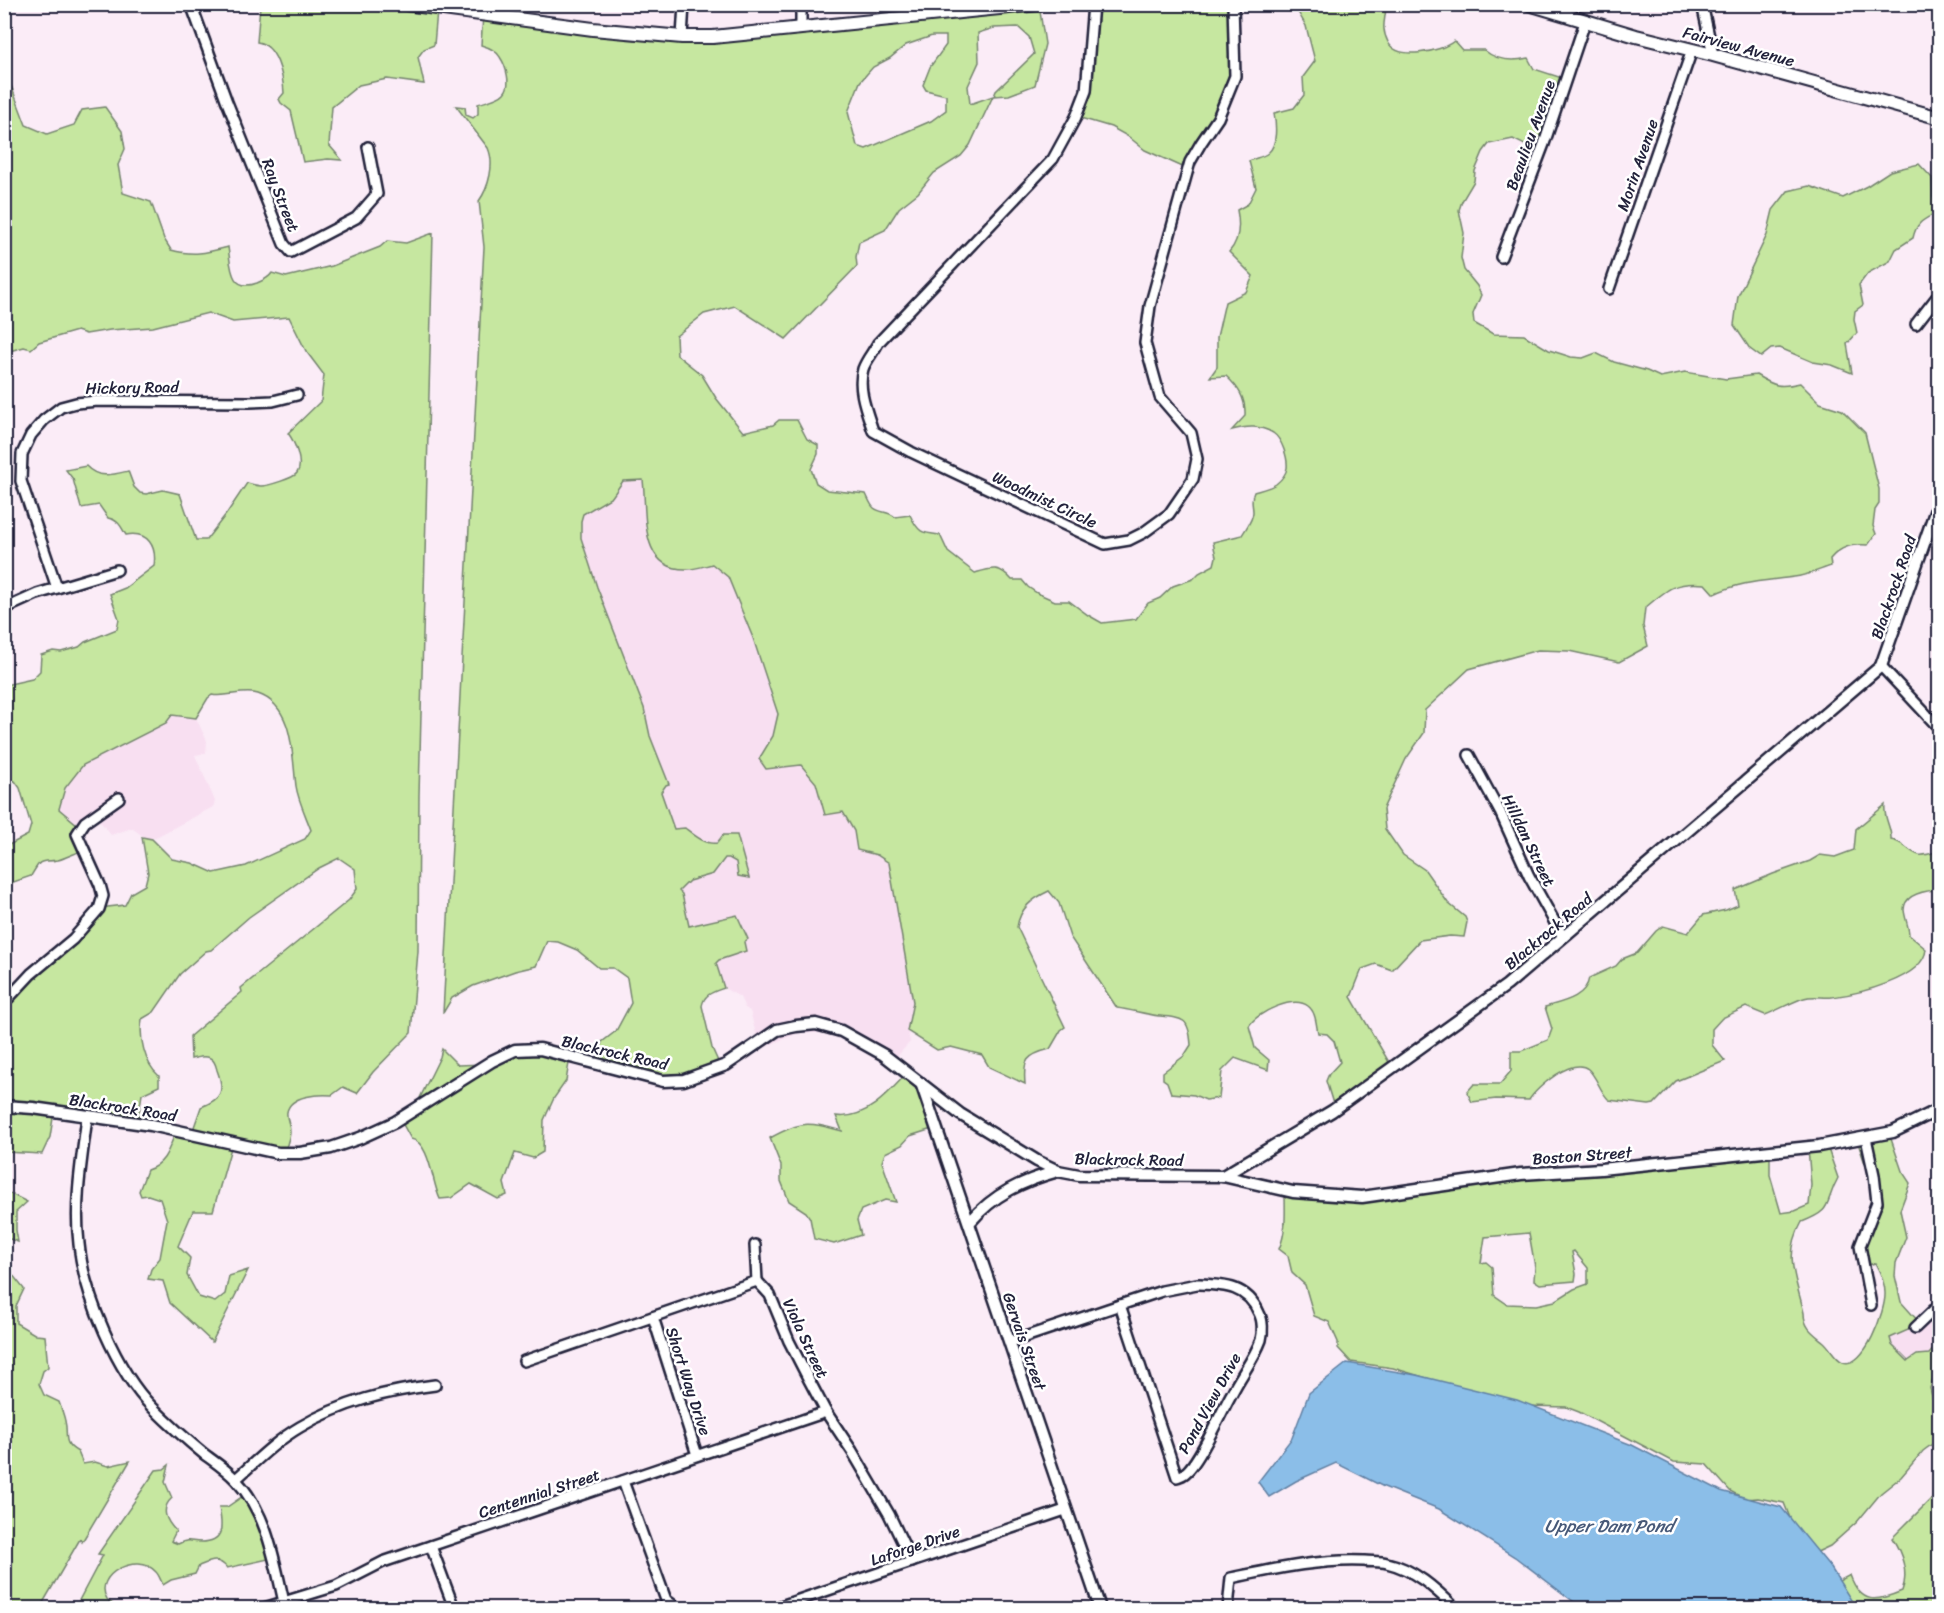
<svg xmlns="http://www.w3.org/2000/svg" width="1944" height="1613" viewBox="0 0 1944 1613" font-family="Sriracha,sans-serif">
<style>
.built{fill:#f8dff1}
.green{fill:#c6e7a0;stroke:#74846e;stroke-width:1.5;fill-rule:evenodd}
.water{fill:#8bbee8;stroke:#6180a3;stroke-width:1.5}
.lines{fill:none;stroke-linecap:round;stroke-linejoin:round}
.minor-casing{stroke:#22223b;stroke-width:14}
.tertiary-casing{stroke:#22223b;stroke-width:15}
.secondary-casing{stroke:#22223b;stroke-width:16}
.minor{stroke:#fff;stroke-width:9}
.tertiary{stroke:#fff;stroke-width:10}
.secondary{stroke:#fff;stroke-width:12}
.labels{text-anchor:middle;stroke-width:5;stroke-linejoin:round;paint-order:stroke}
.street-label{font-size:16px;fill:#22223b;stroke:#fff}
.water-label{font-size:18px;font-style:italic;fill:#475978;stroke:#fff}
</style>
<rect width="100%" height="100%" fill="#fbecf7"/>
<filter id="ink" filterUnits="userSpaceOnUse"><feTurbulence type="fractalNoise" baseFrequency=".0167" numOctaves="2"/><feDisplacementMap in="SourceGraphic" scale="12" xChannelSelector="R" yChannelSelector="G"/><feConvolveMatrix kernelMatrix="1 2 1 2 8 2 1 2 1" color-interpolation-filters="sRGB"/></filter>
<g filter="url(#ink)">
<g class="built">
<path d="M644,480L645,525L655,555L662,562L688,569L712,564L728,577L743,610L774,696L778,714L773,736L759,759L766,769L801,764L816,783L825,815L842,812L854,831L857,850L877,855L889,863L913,1002L907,1028L910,1042L894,1060L850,1039L824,1033H798L760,1049L750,1011L745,1008L740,997L724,988L716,963L719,960L745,951L737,915L689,926L682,894L679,891L689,881L713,874L725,858H729L736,862L737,835L712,844L699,839L685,828L674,829L661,792L669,784L650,736L644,708L597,587L581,538V521L583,514L612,497L623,481Z"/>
<path d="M172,715L196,718L207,741L206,753L195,755L215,801L213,807L158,836L148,840L132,828L111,835L95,815L79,826L59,809L65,788L83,765L165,723Z"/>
<path d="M1939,1303V1343L1929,1354L1917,1355L1908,1361L1891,1345L1890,1337L1915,1327Z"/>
<path d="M1939,1362V1416L1935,1409L1930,1388Z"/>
</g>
<g class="green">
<path d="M407,4L437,11L434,45L424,49L418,57L424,84L387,79L359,85L332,107L329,145L342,160L328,159L303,162L291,111L281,103L279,99L284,93C283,75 277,45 257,42L260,5Z"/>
<path d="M914,5H1039L1045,44L1035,85L1009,95L994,96L996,91L1034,54L1029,37L1018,27L994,28L978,33L979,62L968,86L970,104L993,96L970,145L961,156L934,173L918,193L899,208L885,230L859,242L856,257L857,266L786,339L735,306L704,314L676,336L677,355L702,375L716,398L743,432L773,425L779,420H797L807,439L818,445V454L811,469L816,483L827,490L866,494C868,498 871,506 874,508C880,513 888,511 895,517L910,515C919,533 921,533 940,535L948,552L975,573C992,568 999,565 1012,580H1022L1028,587L1037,593L1055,601H1069L1088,615L1102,623L1136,619L1148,603L1160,598L1173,586L1193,579L1199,573L1214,565L1216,557L1213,542L1242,535C1246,528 1253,520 1253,512C1253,504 1250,500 1254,492C1261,490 1270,488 1276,484C1281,480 1286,474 1287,468C1288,458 1282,439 1273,433C1260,425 1247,426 1232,430L1245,416C1246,398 1238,387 1226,376L1210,377L1217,367V337L1225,302L1246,292L1253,276L1229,252C1240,240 1240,225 1237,210L1248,204L1256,188L1249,161C1255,158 1263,157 1268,153C1278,145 1276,124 1274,113L1294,108L1304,95L1303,77L1315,61L1306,26L1294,5H1386C1386,20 1380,26 1388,42C1397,61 1441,52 1454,41L1462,50H1484C1497,61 1512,62 1528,58L1534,69L1565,79L1539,152L1513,139L1489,144L1483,152L1475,171L1474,181L1462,201L1459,210L1464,233L1461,258L1464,270L1477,286L1481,295L1473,314L1474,323L1493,334L1524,335L1549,350L1571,357L1583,358L1596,353L1614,362L1647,371L1660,377L1685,372L1726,379L1756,375C1774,386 1779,388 1800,383L1820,403L1842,410L1865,433L1879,489V504L1875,510L1873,526L1876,534L1868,545C1852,544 1841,546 1830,559L1831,566C1819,570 1806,576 1794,577C1765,581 1741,581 1714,594L1705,584C1675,581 1667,589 1645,608L1643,626L1648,646L1619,662L1569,651L1538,650L1469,669L1425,710L1424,733L1406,759L1383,809L1385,829L1403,855L1425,870L1448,903L1465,917L1467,922L1464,937L1450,936L1420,940L1392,970L1376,964L1362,969L1351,997L1393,1069L1334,1107L1326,1081L1329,1074L1340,1062L1334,1041L1327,1034L1318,1033C1316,1024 1316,1012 1308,1006C1294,995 1257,1012 1249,1026L1255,1048L1269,1060L1268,1070L1235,1058L1222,1071L1219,1098L1206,1100L1194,1095L1171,1093L1167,1082L1163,1079V1072L1184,1056L1191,1045C1189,1018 1184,1018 1159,1016C1145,1014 1131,1010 1117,1008L1070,937L1059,903L1049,891C1032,899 1020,908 1017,927L1065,1027L1061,1030L1050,1049C1026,1055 1023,1060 1025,1084L989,1067L982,1055L951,1047L937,1050L907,1031L913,1002L889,863L877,855L857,850L854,831L843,812L825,815L816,783L801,765L766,769L759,759L773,736L778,714L753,638L728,577L712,564C704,566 696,569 688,569C638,571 647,512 643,480L623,481L612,497L583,514L581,521V538L597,587L644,708L650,736L669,784L666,785L661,792L674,829L685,828C694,835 705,845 717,843L723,835H737L749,878L738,876L736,862L729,858H725L713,874L689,881L679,891L682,894L689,926L737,915L748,939L744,942L746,951L719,960L716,963L724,988C713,992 704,994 702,1006L712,1048L721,1068L684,1081L597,1062L602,1042L616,1031L631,1003L627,978L613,968H599L577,950L558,942L547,941L536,966L515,971L473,986L452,998L443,1013L484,247L479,201C489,187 495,164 488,148L456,106L465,107L466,115L473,118L478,114V104C486,101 499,99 504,93C512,85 506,66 500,57C496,50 488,47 481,45L483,15L693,37L911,17ZM932,36H946V45L930,67L923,85L926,90L946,95V110L931,121L866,149L857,146L848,112L860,82L873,67L890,58L906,45Z"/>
<path d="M1086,5H1230L1232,75L1219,108L1187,169L1145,150L1129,137L1111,127L1077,117C1086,88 1092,35 1086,5Z"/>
<path d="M5,79L10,83L26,125L47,134L74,125L82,110L105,107L122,131L125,149L118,165L123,193L151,202L164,239L171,250C194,256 205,253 228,247C231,266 230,293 257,283C263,280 268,279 272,273L286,277L332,266L380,247L387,241L406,243L433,233L419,795L418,951L411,1033L373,1072L357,1093L343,1087L332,1095C319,1094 290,1095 287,1112C286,1119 290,1124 290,1131C290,1137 287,1143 286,1149L232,1144L213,1211H193L178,1246L190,1258L187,1275L199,1297L215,1302L225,1294L229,1276L248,1270L212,1342L170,1303L163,1281L148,1279L151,1269L160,1258L167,1220L160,1199L148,1195L141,1196L139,1191L147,1170C166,1164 169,1148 176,1131L193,1130L201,1107C222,1099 225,1091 217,1070C216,1066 215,1060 210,1058C204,1055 197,1058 191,1059L190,1036L242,992L241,988L349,900L357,889L355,869L339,858L319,868L249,917L211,950L206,951L180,974L154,1012L142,1019C139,1037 144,1063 159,1076V1086L142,1094L138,1120L54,1112L50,1137L42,1154L5,1152V1001L72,940L99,908L125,905L131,893L145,885L148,873L142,837L152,839L172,859L192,863L214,873L246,866L305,839L311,830C306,816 298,800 296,786C292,755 294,706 258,694C243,689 227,698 212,695L208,698L196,718L172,715L166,723L83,765L65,788L59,809L79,826L82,851C74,853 66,858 58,860C38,863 42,857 31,876L5,885V847L28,835L31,825L20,788L15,781L5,779V685L32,679L40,671L41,655L53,651L61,652L79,647L85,642L117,629L119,619L110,594L125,588L154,566C157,546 148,531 126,535C121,527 119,520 108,518L99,505L81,508L73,479L66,470L86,466C98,479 112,475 128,471L134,487L140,493L146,494L163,490L180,494L196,540H206L227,513L247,483C251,484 257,486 261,486C268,486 294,478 297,473C304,463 294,441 288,433L321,401L324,375L306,351L289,317L233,322L208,313L153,327L110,330L86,334L77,331L39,342L31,349L24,347L6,352L5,354Z"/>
<path d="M1919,164L1932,178L1933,197L1939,211C1925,220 1917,220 1913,238L1896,249L1890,261L1868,273L1859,285L1863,305L1855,311L1854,319L1857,333L1847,344L1852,373L1832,365L1813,362L1780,348L1771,349L1761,357L1750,349L1734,325L1738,296L1767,235L1773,210L1788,191L1809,186L1843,198L1867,186L1890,171Z"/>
<path d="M1885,805C1883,818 1892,827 1891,840C1903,841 1908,852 1919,855C1925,856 1933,853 1939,851V892L1936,890C1924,891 1904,894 1904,910C1905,919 1909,927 1909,935L1926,949C1924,979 1857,994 1832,997C1823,998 1813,995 1804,998C1791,1002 1779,1010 1765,1015L1746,1007L1722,1018L1712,1029V1045L1725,1061L1676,1081L1654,1104L1649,1105L1609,1100C1600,1092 1597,1077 1588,1069C1572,1057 1537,1087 1529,1100L1496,1099L1472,1102L1467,1092L1474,1084H1500L1511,1071V1051H1521L1548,1040L1552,1029L1545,1007C1561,1002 1586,998 1589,978L1616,966L1622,959L1637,953L1656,931L1663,926L1688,933L1703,915L1726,910L1738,905L1735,890L1740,888L1773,874L1810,861L1820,855L1835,857L1854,850L1856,829Z"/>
<path d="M442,1049L458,1065L486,1064L518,1050L570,1057L566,1081L554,1098L544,1120L543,1152L533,1158L515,1153L504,1183L507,1195L498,1199L471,1184L451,1198L440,1199C432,1183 430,1142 411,1139L400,1119L414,1110L440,1057Z"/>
<path d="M906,1074L919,1083L935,1128L910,1136L902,1145L885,1153L882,1162L896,1202L885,1200L861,1210L857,1220L861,1235L834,1244L814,1239L810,1218L806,1212L789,1201L781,1181V1166L770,1138C802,1120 808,1122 842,1131L836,1116C865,1120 888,1094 906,1074Z"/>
<path d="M1889,1133L1902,1171L1910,1183L1900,1210L1906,1237L1896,1263L1895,1276L1901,1302L1919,1322L1915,1327L1890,1338L1892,1345L1908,1361L1917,1355L1929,1354L1939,1343V1362L1930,1388L1935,1409L1939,1416V1439L1923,1451L1901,1477L1881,1493L1857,1522L1830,1546L1813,1554L1798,1538L1784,1503L1758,1498L1745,1499L1730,1491L1706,1464L1674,1462L1579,1412L1566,1407L1529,1406L1508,1402L1393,1368L1351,1362L1338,1348V1342L1329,1322L1314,1316L1305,1285L1292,1273L1288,1256L1279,1249C1287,1231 1285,1211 1285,1192L1360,1197L1770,1152V1175L1781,1213L1795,1211L1809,1205L1811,1185L1808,1148L1827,1146L1838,1178C1823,1205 1835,1209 1802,1222C1783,1256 1796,1278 1804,1313C1804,1328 1813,1333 1824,1342C1831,1348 1834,1358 1843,1362C1864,1370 1886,1310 1885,1293C1885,1282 1880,1272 1875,1263L1869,1265L1863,1237L1867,1213L1873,1193L1872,1184L1857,1140ZM1529,1233L1535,1267L1534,1280L1540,1284L1575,1281L1576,1274L1572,1252L1574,1251L1588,1268V1284L1574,1289L1555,1301L1536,1305L1507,1304L1494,1295L1492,1267L1486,1262L1481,1263L1485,1237Z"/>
<path d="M5,1184L7,1192L27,1202L16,1212V1230L18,1242L10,1239L5,1240Z"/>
<path d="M4,1264L24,1289L16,1306V1323L36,1335L45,1336L48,1367L43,1371L39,1384L44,1395L59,1402C61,1408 64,1415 65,1421C69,1435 61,1443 78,1452L83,1464L95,1462L108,1466L130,1461L82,1542L80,1539L40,1608H5Z"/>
<path d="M169,1465L165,1482L172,1498C160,1509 166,1521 176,1531L171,1541L178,1544C190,1538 190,1542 201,1542C226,1542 222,1524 219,1507H227L246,1494L273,1558L227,1568C218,1557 211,1561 199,1566L195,1574L171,1580L163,1585C161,1581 159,1575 156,1572C138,1551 92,1575 107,1599C110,1603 115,1605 118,1608H75L103,1555L98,1554L156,1470L164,1469Z"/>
<path d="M1939,1488V1608H1853L1835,1583L1850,1575C1861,1605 1876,1602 1902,1591C1909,1573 1902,1553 1892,1538L1932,1498Z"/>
</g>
<path class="water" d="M1347,1363L1416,1375L1517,1400L1632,1445L1721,1491L1781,1507L1831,1568L1856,1608H1582L1515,1557L1439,1509L1384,1487L1336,1463L1296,1481L1269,1497L1258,1482L1292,1438L1309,1393Z"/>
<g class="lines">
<defs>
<g id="minor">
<path d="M191,4L227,102L284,244L291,252L356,218L377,194L368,147"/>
<path d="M801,4V28"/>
<path d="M1093,4L1086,91L1076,117L1053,159L878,343C874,351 866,360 863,369C857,389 867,412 873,431L911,452L1105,544L1129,540L1143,533L1169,514L1193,479L1197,459L1191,433L1160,397L1145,343L1150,306L1190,162L1201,143L1218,118L1235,76L1233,4"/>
<path d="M1702,4L1713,55"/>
<path d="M493,15L503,4"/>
<path d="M915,17V4"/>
<path d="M682,37L684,4"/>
<path d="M1501,257L1544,144L1585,22"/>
<path d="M1609,289L1692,50"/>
<path d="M1916,324L1940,293"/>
<path d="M57,588L21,481L22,454L31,435L44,420L61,407L76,403L98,401L250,402L273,401L297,395"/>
<path d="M4,609L37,594L117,570"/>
<path d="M1881,666L1940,729"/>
<path d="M1469,755L1500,812L1529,876L1563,937"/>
<path d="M4,1003L31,974L73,939L99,909L103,896L100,885L77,834L85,822L119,798"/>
<path d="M87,1117C82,1158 74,1202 79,1244C84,1295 117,1372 153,1408C169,1424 187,1440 204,1454C215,1462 227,1470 236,1480C267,1513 274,1559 284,1602"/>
<path d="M1866,1138L1874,1175L1877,1202L1860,1246L1871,1305"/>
<path d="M755,1245L757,1281"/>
<path d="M757,1281L770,1295L789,1341L809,1380L826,1412L852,1451L889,1514L912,1562"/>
<path d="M1197,1284C1224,1285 1247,1285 1259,1313C1263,1320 1263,1332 1261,1340C1254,1359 1241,1375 1232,1393C1222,1410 1199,1463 1185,1473C1184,1475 1179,1476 1177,1477L1120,1305L1162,1291Z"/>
<path d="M653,1317L697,1455"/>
<path d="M1915,1328L1940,1304"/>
<path d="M1010,1342L1120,1305"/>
<path d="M524,1361L757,1281"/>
<path d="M236,1479C256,1461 276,1441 300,1427C342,1402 387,1391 435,1385"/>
<path d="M623,1481L666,1600L677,1608"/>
<path d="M431,1546L454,1608"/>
<path d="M264,1608L336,1586L383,1562L826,1412"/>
<path d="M775,1608L1065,1510"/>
<path d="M1228,1608L1231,1578C1275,1569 1319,1559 1364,1561C1371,1562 1380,1561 1387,1563C1414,1569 1436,1589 1455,1608"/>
</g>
<g id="tertiary">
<path d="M921,1083L1100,1608"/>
<path d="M4,1106L33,1108L151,1125L246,1146L278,1153H300L331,1148L360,1138L395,1122L492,1061L515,1050L540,1049L663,1081L684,1080L726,1065L777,1030L796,1026L816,1024L841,1031L884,1055L960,1114L1037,1161L1058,1171L1079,1175L1223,1176L1332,1111L1507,985L1881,666L1940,498"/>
<path d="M1223,1176L1293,1192L1362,1197L1521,1174L1601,1169L1819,1146L1893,1132L1940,1109"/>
<path d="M970,1222C994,1194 1022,1181 1058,1171"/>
</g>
<g id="secondary">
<path d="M406,4L593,29L682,37H713L1039,4"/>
<path d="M1529,4L1636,36L1713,55L1940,118"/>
</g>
</defs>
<use href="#minor" class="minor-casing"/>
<use href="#tertiary" class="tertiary-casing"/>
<use href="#secondary" class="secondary-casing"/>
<use href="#minor" class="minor"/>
<use href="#tertiary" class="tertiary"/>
<use href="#secondary" class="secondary"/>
</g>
</g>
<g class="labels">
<g class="street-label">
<text transform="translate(1739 46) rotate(15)" y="6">Fairview Avenue</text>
<text transform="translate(1530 135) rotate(-70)" y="6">Beaulieu Avenue</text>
<text transform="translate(1637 165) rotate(-71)" y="6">Morin Avenue</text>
<text transform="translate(281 195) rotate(69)" y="6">Ray Street</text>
<text transform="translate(132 387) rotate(-1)" y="6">Hickory Road</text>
<text transform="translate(1045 499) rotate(25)" y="6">Woodmist Circle</text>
<text transform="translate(1893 587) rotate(-71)" y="6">Blackrock Road</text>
<text transform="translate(1529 840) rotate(64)" y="6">Hilldan Street</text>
<text transform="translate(1548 931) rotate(-40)" y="6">Blackrock Road</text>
<text transform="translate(615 1052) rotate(13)" y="6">Blackrock Road</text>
<text transform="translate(123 1107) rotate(9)" y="6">Blackrock Road</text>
<text transform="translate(1582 1155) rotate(-4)" y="6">Boston Street</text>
<text transform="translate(1129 1159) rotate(1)" y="6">Blackrock Road</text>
<text transform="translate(806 1338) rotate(65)" y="6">Viola Street</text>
<text transform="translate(1025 1341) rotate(71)" y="6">Gervais Street</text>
<text transform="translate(689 1381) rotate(72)" y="6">Short Way Drive</text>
<text transform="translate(1209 1403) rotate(-61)" y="6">Pond View Drive</text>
<text transform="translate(539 1493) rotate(-18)" y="6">Centennial Street</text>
<text transform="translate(915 1545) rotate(-19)" y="6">Laforge Drive</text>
</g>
<g class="water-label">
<text x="1609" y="1532">Upper Dam Pond</text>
</g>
</g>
<rect width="1944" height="1613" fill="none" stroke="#fff" stroke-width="24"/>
<rect x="12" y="12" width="1920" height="1589" fill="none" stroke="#22223b" stroke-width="2" filter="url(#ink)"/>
</svg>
